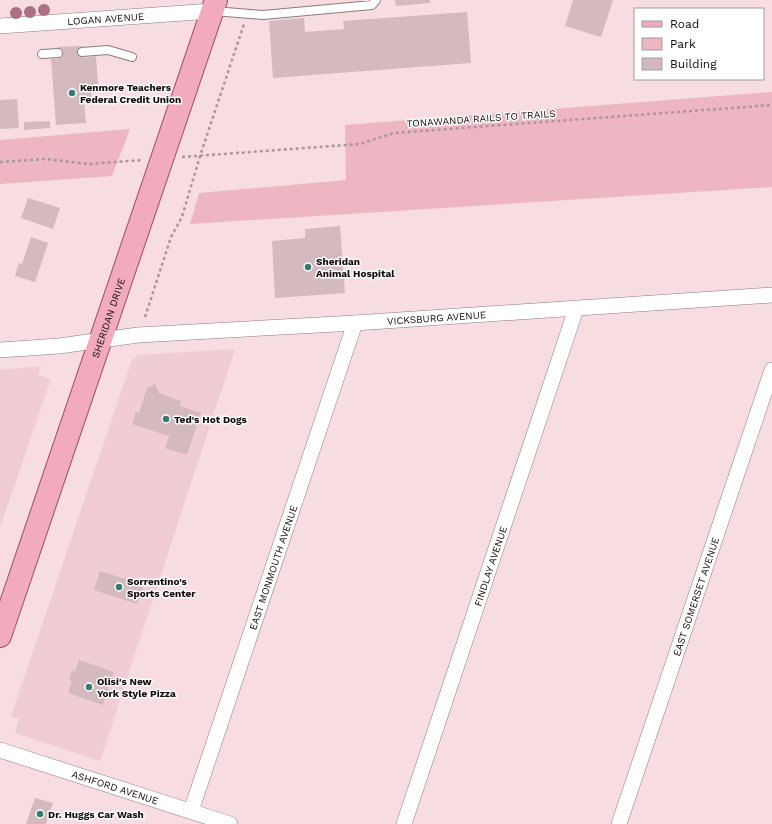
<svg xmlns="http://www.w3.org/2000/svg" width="772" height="824" viewBox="0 0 772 824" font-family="'Work Sans',sans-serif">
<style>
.built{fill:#f0cdd4}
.green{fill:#edb6c2}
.building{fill:#d4babf}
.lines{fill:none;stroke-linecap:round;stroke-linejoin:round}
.lane-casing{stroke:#91797e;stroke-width:10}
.street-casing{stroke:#91797e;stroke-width:16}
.primary-casing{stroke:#9d4d63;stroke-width:24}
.path{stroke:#ab969a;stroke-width:2.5;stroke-dasharray:3 3;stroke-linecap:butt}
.lane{stroke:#fff;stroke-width:8}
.street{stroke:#fff;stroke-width:15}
.primary{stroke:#f1aabe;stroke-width:22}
.tree{fill:#ae6f84}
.poi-dot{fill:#357b72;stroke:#fff;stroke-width:1.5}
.labels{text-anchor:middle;stroke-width:3;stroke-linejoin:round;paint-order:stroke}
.street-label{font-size:10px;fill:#12090b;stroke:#fff}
.poi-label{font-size:10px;font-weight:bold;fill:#12090b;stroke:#fff;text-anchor:start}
</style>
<rect width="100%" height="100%" fill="#f7dce1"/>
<g class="built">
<path d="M235,349L100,761L15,733L19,719L11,716L132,360L137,355Z"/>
<path d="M41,366L38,375L51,379L0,528V370Z"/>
</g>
<g class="green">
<path d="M772,92V187L190,224L199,193L346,180L345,125Z"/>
<path d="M130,129L112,176L0,184V140Z"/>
</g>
<g class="building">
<path d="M395,0H430V3L396,6Z"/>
<path d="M573,0H613L601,37L565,26Z"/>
<path d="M467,12L471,63L273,78L269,21L304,18L305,32L344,29L343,21Z"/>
<path d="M82,46L83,58L96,56L98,84L90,85L92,101H84L86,123L56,125L51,59H58L57,47Z"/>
<path d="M17,99L19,128L0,129V100Z"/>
<path d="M50,121V128L24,130V122Z"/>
<path d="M28,198L60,208L53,229L21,218Z"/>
<path d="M340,226L345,293L275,298L272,241L305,238V229Z"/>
<path d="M31,237L48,243L35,282L15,276L19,263L22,264Z"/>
<path d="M155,384L159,393L181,401L180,406L201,413L187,455L165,448L169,436L132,424L136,412L139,413L147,388Z"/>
<path d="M100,571L144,585L137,604L94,590Z"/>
<path d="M79,660L114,672L103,705L68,693L72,681L69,680L72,670L75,672Z"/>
<path d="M35,798L53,803L46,824H26Z"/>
</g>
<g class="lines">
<defs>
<g id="lane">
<path d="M214,11L263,15L372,5L376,0"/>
<path d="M82,52L108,50L132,57"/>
<path d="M42,54L58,53"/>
</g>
<g id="street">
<path id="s1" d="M0,26L212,11"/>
<path id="s2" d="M0,350L59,346L138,335L355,323L772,295"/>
<path id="s3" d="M0,750L230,824"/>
<path id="s4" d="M191,811L355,323"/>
<path id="s5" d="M404,824L576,309"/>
<path id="s6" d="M619,824L772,370"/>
</g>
<g id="primary">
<path id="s7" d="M0,636L216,0"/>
</g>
</defs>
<use href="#lane" class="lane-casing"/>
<use href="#street" class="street-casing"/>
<use href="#primary" class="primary-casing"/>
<g class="path">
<path d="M182,157L360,144L394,133L772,105"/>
<path d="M0,162L46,159L89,164L143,160"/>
<path d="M145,317L171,237L182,217L200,156L244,24"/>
</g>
<use href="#lane" class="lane"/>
<use href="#street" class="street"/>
<use href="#primary" class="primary"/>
</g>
<g class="tree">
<circle cx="44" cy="10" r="6"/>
<circle cx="30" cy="12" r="6"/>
<circle cx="16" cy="13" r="6"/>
</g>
<g class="poi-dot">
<circle cx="72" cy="93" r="4"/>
<circle cx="308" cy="267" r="4"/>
<circle cx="166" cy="419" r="4"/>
<circle cx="119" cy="587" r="4"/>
<circle cx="89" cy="687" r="4"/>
<circle cx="40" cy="814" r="4"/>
</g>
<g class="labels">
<g class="street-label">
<text dy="4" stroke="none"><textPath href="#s1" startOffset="106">LOGAN AVENUE</textPath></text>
<text transform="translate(481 118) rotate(-4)" y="4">TONAWANDA RAILS TO TRAILS</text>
<text dy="4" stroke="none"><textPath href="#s7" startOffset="336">SHERIDAN DRIVE</textPath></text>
<text dy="4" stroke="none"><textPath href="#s2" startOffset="438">VICKSBURG AVENUE</textPath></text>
<text dy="4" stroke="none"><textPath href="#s5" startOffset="272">FINDLAY AVENUE</textPath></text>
<text dy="4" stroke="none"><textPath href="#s4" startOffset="257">EAST MONMOUTH AVENUE</textPath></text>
<text dy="4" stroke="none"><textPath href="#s6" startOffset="240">EAST SOMERSET AVENUE</textPath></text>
<text dy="4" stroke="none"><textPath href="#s3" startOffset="121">ASHFORD AVENUE</textPath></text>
</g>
<g class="poi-label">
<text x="80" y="91">Kenmore Teachers<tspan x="80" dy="12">Federal Credit Union</tspan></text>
<text x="316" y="265">Sheridan<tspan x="316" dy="12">Animal Hospital</tspan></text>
<text x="174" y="423">Ted's Hot Dogs</text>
<text x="127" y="585">Sorrentino's<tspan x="127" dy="12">Sports Center</tspan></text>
<text x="97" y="685">Olisi's New<tspan x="97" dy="12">York Style Pizza</tspan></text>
<text x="48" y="818">Dr. Huggs Car Wash</text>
</g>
</g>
<rect x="634" y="8" width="130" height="72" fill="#ffffff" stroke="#a09d9d"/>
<rect x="642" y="21" width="20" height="6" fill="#f1aabe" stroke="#a09d9d"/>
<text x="670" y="28" font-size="12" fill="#12090b">Road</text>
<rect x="642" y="38" width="20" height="12" fill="#edb6c2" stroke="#a09d9d"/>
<text x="670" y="48" font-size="12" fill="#12090b">Park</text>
<rect x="642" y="58" width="20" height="12" fill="#d4babf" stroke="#a09d9d"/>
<text x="670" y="68" font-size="12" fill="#12090b">Building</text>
</svg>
